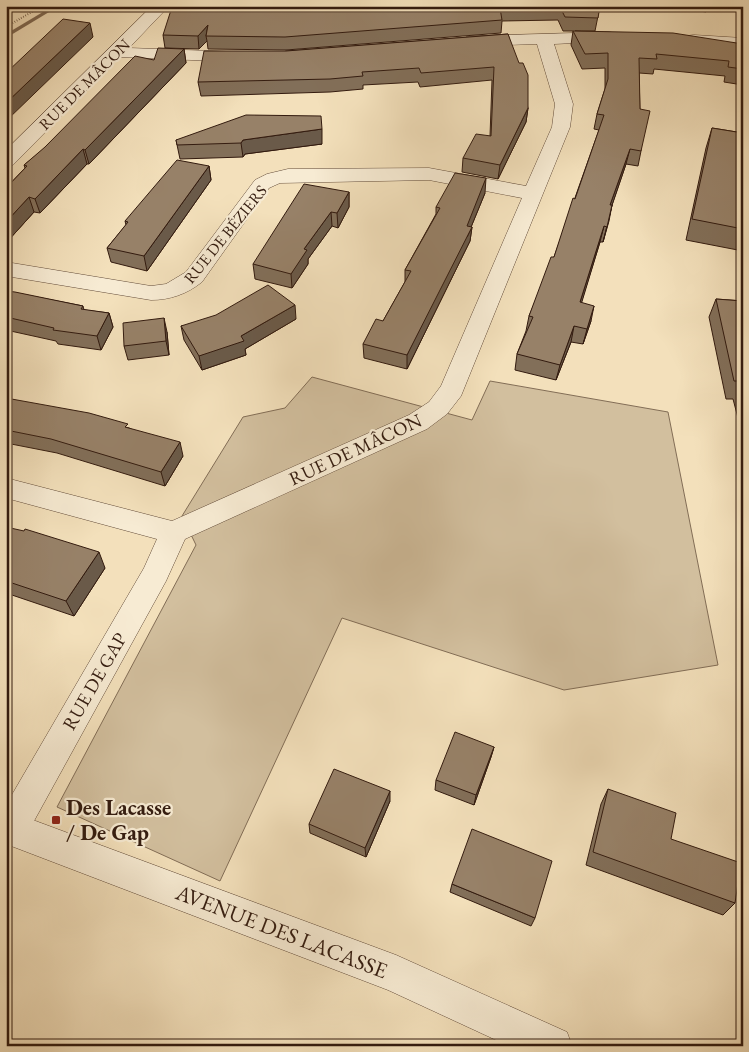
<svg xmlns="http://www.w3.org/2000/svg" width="749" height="1052" viewBox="0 0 749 1052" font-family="'EB Garamond',serif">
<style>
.green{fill:#d2bf9e;stroke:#826d56}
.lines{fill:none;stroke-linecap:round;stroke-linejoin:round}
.stream{fill:#7f6953;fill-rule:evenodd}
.minor-casing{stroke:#634c3a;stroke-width:1}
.tertiary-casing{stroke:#634c3a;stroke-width:1}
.path{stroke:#331b0f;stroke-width:2;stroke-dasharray:0.5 2;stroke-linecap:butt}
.minor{fill:#f7ebd3;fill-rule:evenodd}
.tertiary{fill:#f7ebd3;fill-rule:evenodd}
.wall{fill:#826f59;stroke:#331b0f}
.shaded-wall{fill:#6a5a49;stroke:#331b0f}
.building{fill:#978168;stroke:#331b0f}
.poi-dot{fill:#8f2418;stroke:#f7ebd3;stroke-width:2}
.labels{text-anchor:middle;stroke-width:4.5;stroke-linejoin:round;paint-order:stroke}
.far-street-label{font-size:16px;fill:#331b0f;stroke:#f7ebd3}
.street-label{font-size:19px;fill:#331b0f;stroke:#f7ebd3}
.near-poi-label{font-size:22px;font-weight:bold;fill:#331b0f;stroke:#f7ebd3;text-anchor:start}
.near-street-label{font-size:22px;fill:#331b0f;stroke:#f7ebd3}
</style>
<rect width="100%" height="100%" fill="#f3e0bb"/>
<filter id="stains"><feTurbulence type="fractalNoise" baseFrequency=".004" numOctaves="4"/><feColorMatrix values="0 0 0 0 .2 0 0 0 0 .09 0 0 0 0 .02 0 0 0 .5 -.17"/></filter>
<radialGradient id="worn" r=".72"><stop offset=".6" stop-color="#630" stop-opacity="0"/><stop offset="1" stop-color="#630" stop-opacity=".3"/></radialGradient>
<path class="green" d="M312,377L472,420L490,381L668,412L718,665L564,690L342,618L220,881L57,807L196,545L182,516L243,417L285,408Z"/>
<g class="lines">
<path class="stream" d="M53,6H59L6,38V34Z"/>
<defs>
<g id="minor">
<path d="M152,6H169L129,48L240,52L246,53L249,57L246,61L240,62L119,57L13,165L6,167V150Z"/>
<path d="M609,32L615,33L617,37L615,41L554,44L573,104L570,127L461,396L447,414L427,429L185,539L166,581L23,841L11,846L6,844V805L144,568L157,539L6,498V478L172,521L409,415L429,402L441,386L522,198L429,180L280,183L269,188L202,282C187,294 170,300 151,300L6,276V262L151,286L166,284L186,272L255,180L267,174L288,169L429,168L526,186L552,127L555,104L537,44L472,46L466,45L464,41L466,37L472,36Z"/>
<path d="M694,35L743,38V48L688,44L686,40L688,36Z"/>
</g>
<path id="tertiary" d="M6,810L396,955L567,1032L572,1046H509L388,990L6,844Z"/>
</defs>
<use href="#minor" class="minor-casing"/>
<use href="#tertiary" class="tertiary-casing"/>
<path class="path" d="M6,27L42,6"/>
<use href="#minor" class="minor"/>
<use href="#tertiary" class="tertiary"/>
</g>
<g class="wall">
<path d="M600,6L595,31H575L743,44V85L724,82L725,76L654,69L653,74L639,73L641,151L638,166L626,164L612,205L603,242H600L581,303L591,321L583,344L571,342L556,380L515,370L517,354L526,331L529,316L554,257L599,130L594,129L597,114L605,89V68L582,69L571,45L573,31H563L558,20L502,21L501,33L286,50L208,49L207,41L199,49L165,48L163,35L208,10Z"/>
<path d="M668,6H707L706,12Z"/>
<path d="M508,34L528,108L526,122L498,179L462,172L463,158L490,136L492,80L420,87L418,82L363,85V89L330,92L201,96L198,82L286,51Z"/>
<path d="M184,49L186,63L89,164H87L40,213L34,212L6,243V188L25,168L24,165L154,60Z"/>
<path d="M712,128L743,133V251L686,240L706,148Z"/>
<path d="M176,140L322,144L245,154L243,157L180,159Z"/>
<path d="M209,166L211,180L147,271L111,262L107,248L126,225L125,221Z"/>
<path d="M349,192V207L338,228L332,226L308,259V264L292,288L255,279L253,264Z"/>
<path d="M485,193L471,227H472L470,241L407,369L364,358L363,344L383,321L405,282V270L436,214V207Z"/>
<path d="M6,291L83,306L84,310L109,313L113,327L101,350L58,344L56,341L6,330Z"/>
<path d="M716,299L743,301V437L733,399H726L709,317Z"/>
<path d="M296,319L245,349L246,355L202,370L184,340L181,326Z"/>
<path d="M167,332L169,355L128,360L124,346Z"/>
<path d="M6,398L129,428L183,456L165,486L57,453L6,443Z"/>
<path d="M6,527L105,568L74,616L6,593Z"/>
<path d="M494,747L491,757L474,805L435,790L436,780Z"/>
<path d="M608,789L735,903L723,915L586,865L601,804Z"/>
<path d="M390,801L366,857L310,833L309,824Z"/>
<path d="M452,884L535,918L531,926L450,892Z"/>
</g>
<g class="shaded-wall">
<path d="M90,23L93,37L6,121V103Z"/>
<path d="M208,25L206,36L207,41L199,49L198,36Z"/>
<path d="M184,49L186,63L89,164L85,150Z"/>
<path d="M528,108L526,122L498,179L500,165Z"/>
<path d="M322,129V144L245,154L243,157L241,143L243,140Z"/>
<path d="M83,149L87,164L40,213L35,199Z"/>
<path d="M630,149L626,164L607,220L610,205Z"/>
<path d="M209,166L211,180L147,271L144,256Z"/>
<path d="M486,178L485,193L467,237L472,227L470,241L407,369V355Z"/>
<path d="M349,192V207L338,228L337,213Z"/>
<path d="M29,197L34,212L6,243V222Z"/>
<path d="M612,205L609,221L603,242L607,227Z"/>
<path d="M331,212L332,226L308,259V264L292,288L291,274L304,249Z"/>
<path d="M604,226L600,242L577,318L580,302Z"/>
<path d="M295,305L296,319L245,349L246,355L202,370L199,356L241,336Z"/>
<path d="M594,306L591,321L583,344L587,329Z"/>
<path d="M109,313L113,327L101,350L97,336Z"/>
<path d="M164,318L167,332L169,355L166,341Z"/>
<path d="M574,326L571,342L556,380L560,365Z"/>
<path d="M180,442L183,456L165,486L161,472Z"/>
<path d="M99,552L105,568L74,616L66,601Z"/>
<path d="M494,747L491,757L474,805L476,795Z"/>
<path d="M390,791V801L366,857L365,848Z"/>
</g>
<g class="building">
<path d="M208,6H600L598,18L565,17L560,7L500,8L502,20L285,37L206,36L208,25L198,36L163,35L171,10H208Z"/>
<path d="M63,19L90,23L6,103V73Z"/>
<path d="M573,31L673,33L743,44V69L728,67L729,61L656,54L657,59L639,58L640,109L650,111L641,151L630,149L610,205H612L607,227L604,226L580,302L594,306L587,329L574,326L560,365L517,354L533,317L529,316L551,257H554L573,198L575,199L604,115L597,114L608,79V53L585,54Z"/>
<path d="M508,34L519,63H523L528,75V108L500,165L463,158L476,134L491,136L494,67L421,73L419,68L362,72L363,76L330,79L198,82L204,51H286Z"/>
<path d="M158,48L184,49L85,150L83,149L35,199L29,197L6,222V188L27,166L24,165L45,147L135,56L154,60Z"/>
<path d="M246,115L321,116L322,129L243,140L241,143L177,145L176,140Z"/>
<path d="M712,128L743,133V229L692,219Z"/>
<path d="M177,160L209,166L144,256L107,248L128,222L125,221Z"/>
<path d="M455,173L486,178L467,226L472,227L407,355L363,344L376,319L383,321L411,271L405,270L440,208L436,207Z"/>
<path d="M304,184L349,192L337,213L331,212L304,249L307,250L291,274L253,264Z"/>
<path d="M268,285L295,305L241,336L244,341L199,356L181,326L216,315Z"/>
<path d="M6,291L15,292L83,306L81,309L109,313L97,336L53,330L54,328L6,317Z"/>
<path d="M716,299L743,301V390L741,381H734Z"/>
<path d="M164,318L166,341L124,346L123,323Z"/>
<path d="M6,398L89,413L128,424L125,427L180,442L161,472L51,439L6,430Z"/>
<path d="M6,527L24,531L25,529L99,552L66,601L6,581Z"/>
<path d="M455,732L494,747L476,795L436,780Z"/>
<path d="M334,769L390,791L365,848L309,824Z"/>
<path d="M608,789L676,813L671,839L741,863L735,903L593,852Z"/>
<path d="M472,829L552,861L535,918L452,884Z"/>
</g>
<rect class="poi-dot" x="51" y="815" width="10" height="10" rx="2.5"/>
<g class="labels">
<g class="far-street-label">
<text transform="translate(84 84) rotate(-45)" y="6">RUE DE MÂCON</text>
<text transform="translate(225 234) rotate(-51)" y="6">RUE DE BÉZIERS</text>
</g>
<g class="street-label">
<text transform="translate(355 449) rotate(-25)" y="7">RUE DE MÂCON</text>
<text transform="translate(94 681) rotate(-60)" y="7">RUE DE GAP</text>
</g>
<g class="near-poi-label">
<text x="66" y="815">Des Lacasse<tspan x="66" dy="25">/ De Gap</tspan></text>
</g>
<g class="near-street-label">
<text transform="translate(282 931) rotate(21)" y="8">AVENUE DES LACASSE</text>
</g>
</g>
<rect width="749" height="1052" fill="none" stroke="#f3e0bb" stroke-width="25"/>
<rect x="8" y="8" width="734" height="1037" fill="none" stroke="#331b0f" stroke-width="2.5"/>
<rect x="12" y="12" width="724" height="1027" fill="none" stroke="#331b0f"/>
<rect width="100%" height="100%" filter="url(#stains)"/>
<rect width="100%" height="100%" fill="url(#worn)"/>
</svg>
